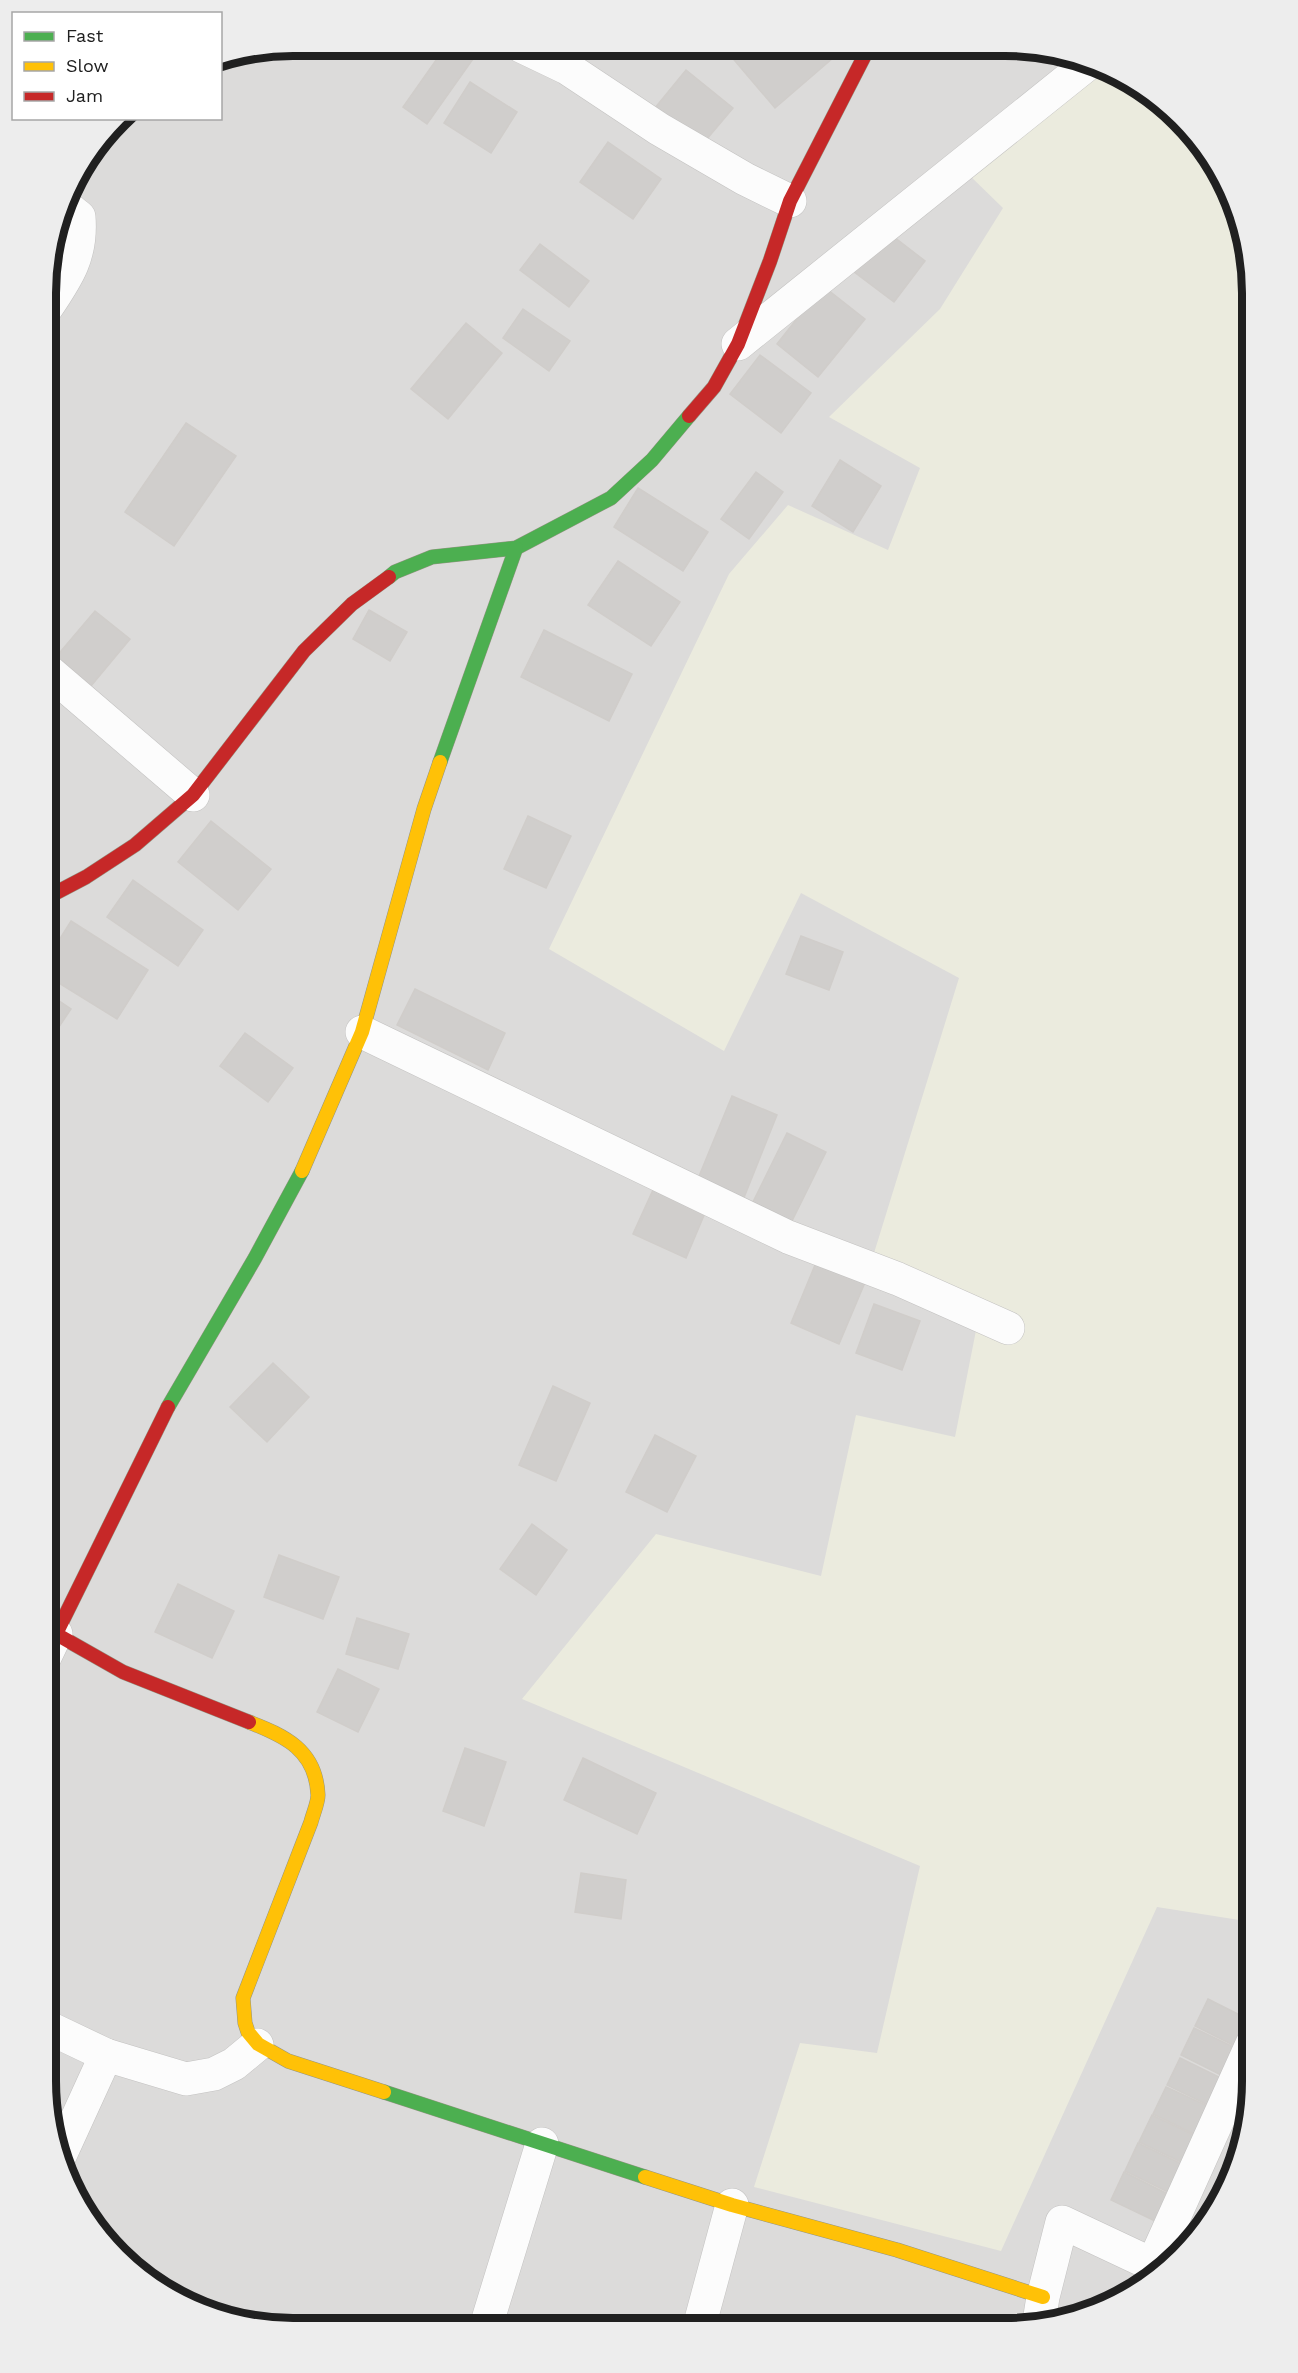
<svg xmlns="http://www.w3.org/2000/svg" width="1298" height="2373" viewBox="0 0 1298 2373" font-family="'Work Sans',sans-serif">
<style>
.residential{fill:#dcdbda}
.farmland{fill:#ebebde}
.building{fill:#d0cecc;stroke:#d0cdca;stroke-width:1.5}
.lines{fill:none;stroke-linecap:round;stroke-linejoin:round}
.street-casing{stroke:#c3c2c1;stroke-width:34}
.fast-casing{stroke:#949583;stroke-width:15}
.slow-casing{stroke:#949583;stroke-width:15}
.jam-casing{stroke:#949583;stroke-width:15}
.street{stroke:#fcfcfc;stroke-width:33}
.fast{stroke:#4caf50;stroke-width:14}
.slow{stroke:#ffc107;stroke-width:14}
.jam{stroke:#c62828;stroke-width:14}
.rim{fill:none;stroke:#202020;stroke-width:8}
</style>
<rect width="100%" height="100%" fill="#edebe9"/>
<path class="residential" d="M293,45L1053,50L1114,70L1168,106L1211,155L1240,213L1253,293L1252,2097L1234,2175L1202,2231L1143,2286L1085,2315L1005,2328L260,2326L184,2303L130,2267L87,2218L58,2160L45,2080L47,261L71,183L120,119L220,118L221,59Z"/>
<path class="farmland" d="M1096,64L1114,70L1168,106L1211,155L1240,213L1253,293L1252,1922L1157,1907L1001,2251L754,2187L800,2043L877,2053L920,1866L522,1699L656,1534L821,1576L856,1415L955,1437L982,1300L866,1279L959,978L801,893L724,1051L549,949L729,574L788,505L888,550L920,468L829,417L940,309L1003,208L965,171Z"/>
<g class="building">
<path d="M446,46H455L473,59L427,124L403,107Z"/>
<path d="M724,48H837L840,52L775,108Z"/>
<path d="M686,70L733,108L701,146L655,108Z"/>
<path d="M470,82L517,112L491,153L444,123Z"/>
<path d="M608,142L661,179L633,219L580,182Z"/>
<path d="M885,230L925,261L894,302L853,271Z"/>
<path d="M540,244L589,281L569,307L520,270Z"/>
<path d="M823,286L865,319L818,377L777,344Z"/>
<path d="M523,309L570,341L549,371L503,338Z"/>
<path d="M466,323L502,353L448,419L411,389Z"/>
<path d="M760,355L811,393L781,433L730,394Z"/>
<path d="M186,423L236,456L174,546L125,512Z"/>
<path d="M840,460L881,486L853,532L812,506Z"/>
<path d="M756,472L783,492L749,539L721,519Z"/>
<path d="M638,488L708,532L683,571L614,527Z"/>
<path d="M618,561L680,602L651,646L588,605Z"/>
<path d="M369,610L407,632L390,661L353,639Z"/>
<path d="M95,611L130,639L91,686L56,657Z"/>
<path d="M544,630L632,674L609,721L521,677Z"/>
<path d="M528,816L571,836L546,888L504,869Z"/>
<path d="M211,821L271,869L238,910L178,862Z"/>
<path d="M133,880L203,930L178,966L107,917Z"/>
<path d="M71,921L148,970L117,1019L46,975V961Z"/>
<path d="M801,936L843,952L829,990L786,974Z"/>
<path d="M415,989L505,1033L488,1070L397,1025Z"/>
<path d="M46,992L71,1009L46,1046Z"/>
<path d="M245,1033L293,1068L268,1102L220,1066Z"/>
<path d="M732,1096L777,1115L743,1200L697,1181Z"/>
<path d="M787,1133L826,1152L788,1229L749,1210Z"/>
<path d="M653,1190L705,1213L686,1258L633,1234Z"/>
<path d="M820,1253L869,1273L839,1344L791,1323Z"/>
<path d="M874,1304L920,1321L902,1370L856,1353Z"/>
<path d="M273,1363L309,1397L267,1442L230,1407Z"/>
<path d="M553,1386L590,1403L556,1481L519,1465Z"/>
<path d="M655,1435L696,1456L667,1512L626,1492Z"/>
<path d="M532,1524L567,1550L536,1595L500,1569Z"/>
<path d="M279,1555L339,1577L323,1619L264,1597Z"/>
<path d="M178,1584L234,1611L212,1658L155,1632Z"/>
<path d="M357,1618L409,1634L398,1669L346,1654Z"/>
<path d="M338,1669L379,1689L358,1732L317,1712Z"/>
<path d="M465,1748L506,1762L484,1826L443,1811Z"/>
<path d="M583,1758L656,1793L637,1834L564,1800Z"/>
<path d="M581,1873L626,1880L621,1919L575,1912Z"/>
<path d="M1208,1999L1252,2021L1239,2048L1195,2026Z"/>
<path d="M1194,2028L1238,2049L1225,2077L1181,2055Z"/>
<path d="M1180,2058L1223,2079L1210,2106L1167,2085Z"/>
<path d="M1166,2087L1210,2107L1196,2135L1153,2114Z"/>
<path d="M1152,2115L1196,2136L1183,2163L1139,2142Z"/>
<path d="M1138,2143L1182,2164L1168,2192L1125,2171Z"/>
<path d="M1124,2172L1168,2194L1155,2221L1111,2200Z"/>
</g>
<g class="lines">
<defs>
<g id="street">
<path d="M521,46L567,68L659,129L745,179L790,201"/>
<path d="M47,307C68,276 82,255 79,217L64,205"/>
<path d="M738,344L1090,62"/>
<path d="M47,670L193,795"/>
<path d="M362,1032L788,1237L898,1279L1008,1328"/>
<path d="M45,1657L56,1634L46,1629"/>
<path d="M45,2026L106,2055L186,2079L214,2074L234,2064L257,2045"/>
<path d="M58,2160L106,2055"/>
<path d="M1153,2264L1252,2044"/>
<path d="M1039,2322L1043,2297L1062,2222L1162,2269"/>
<path d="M486,2326L542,2144"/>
<path d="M699,2327L732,2205"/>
</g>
<g id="fast">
<path d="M389,577L395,572L432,557L516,548L611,498L652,460L689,416"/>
<path d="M440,762L516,548"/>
<path d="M168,1407L255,1258L302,1171"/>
<path d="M384,2092L645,2177"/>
</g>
<g id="slow">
<path d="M302,1171L362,1032L424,809L440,762"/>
<path d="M249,1722C285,1736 316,1750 318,1795C318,1803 313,1814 311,1822L243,1998L245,2023L248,2032L258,2044L288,2061L384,2092"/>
<path d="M645,2177L732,2205L897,2250L1043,2297"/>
</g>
<g id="jam">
<path d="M689,416L714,387L738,344L770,261L790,201L868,49"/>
<path d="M46,898L86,877L135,845L193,795L304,651L352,604L389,577"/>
<path d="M168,1407L56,1634L123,1672L249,1722"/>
</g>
</defs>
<use href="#street" class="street-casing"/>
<use href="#fast" class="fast-casing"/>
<use href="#slow" class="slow-casing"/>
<use href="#jam" class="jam-casing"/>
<use href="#street" class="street"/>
<use href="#fast" class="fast"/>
<use href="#slow" class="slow"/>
<use href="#jam" class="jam"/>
</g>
<path d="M0 0H1298V2373H0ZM293 56H1005A237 237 0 0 1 1242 293V2081A237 237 0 0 1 1005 2318H293A237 237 0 0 1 56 2081V293A237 237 0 0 1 293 56Z" fill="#ededed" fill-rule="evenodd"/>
<path class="rim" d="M293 56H1005A237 237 0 0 1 1242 293V2081A237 237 0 0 1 1005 2318H293A237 237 0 0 1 56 2081V293A237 237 0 0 1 293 56Z"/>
<rect x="12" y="12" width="210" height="108" fill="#ffffff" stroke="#a6a6a6" stroke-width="1.5"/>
<rect x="24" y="32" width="30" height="9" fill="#4caf50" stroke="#a6a6a6" stroke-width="1.5"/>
<text x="66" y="42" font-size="18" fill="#202020">Fast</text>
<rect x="24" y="62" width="30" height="9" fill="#ffc107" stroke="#a6a6a6" stroke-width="1.5"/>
<text x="66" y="72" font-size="18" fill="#202020">Slow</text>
<rect x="24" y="92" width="30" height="9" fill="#c62828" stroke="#a6a6a6" stroke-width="1.5"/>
<text x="66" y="102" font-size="18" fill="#202020">Jam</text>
</svg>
